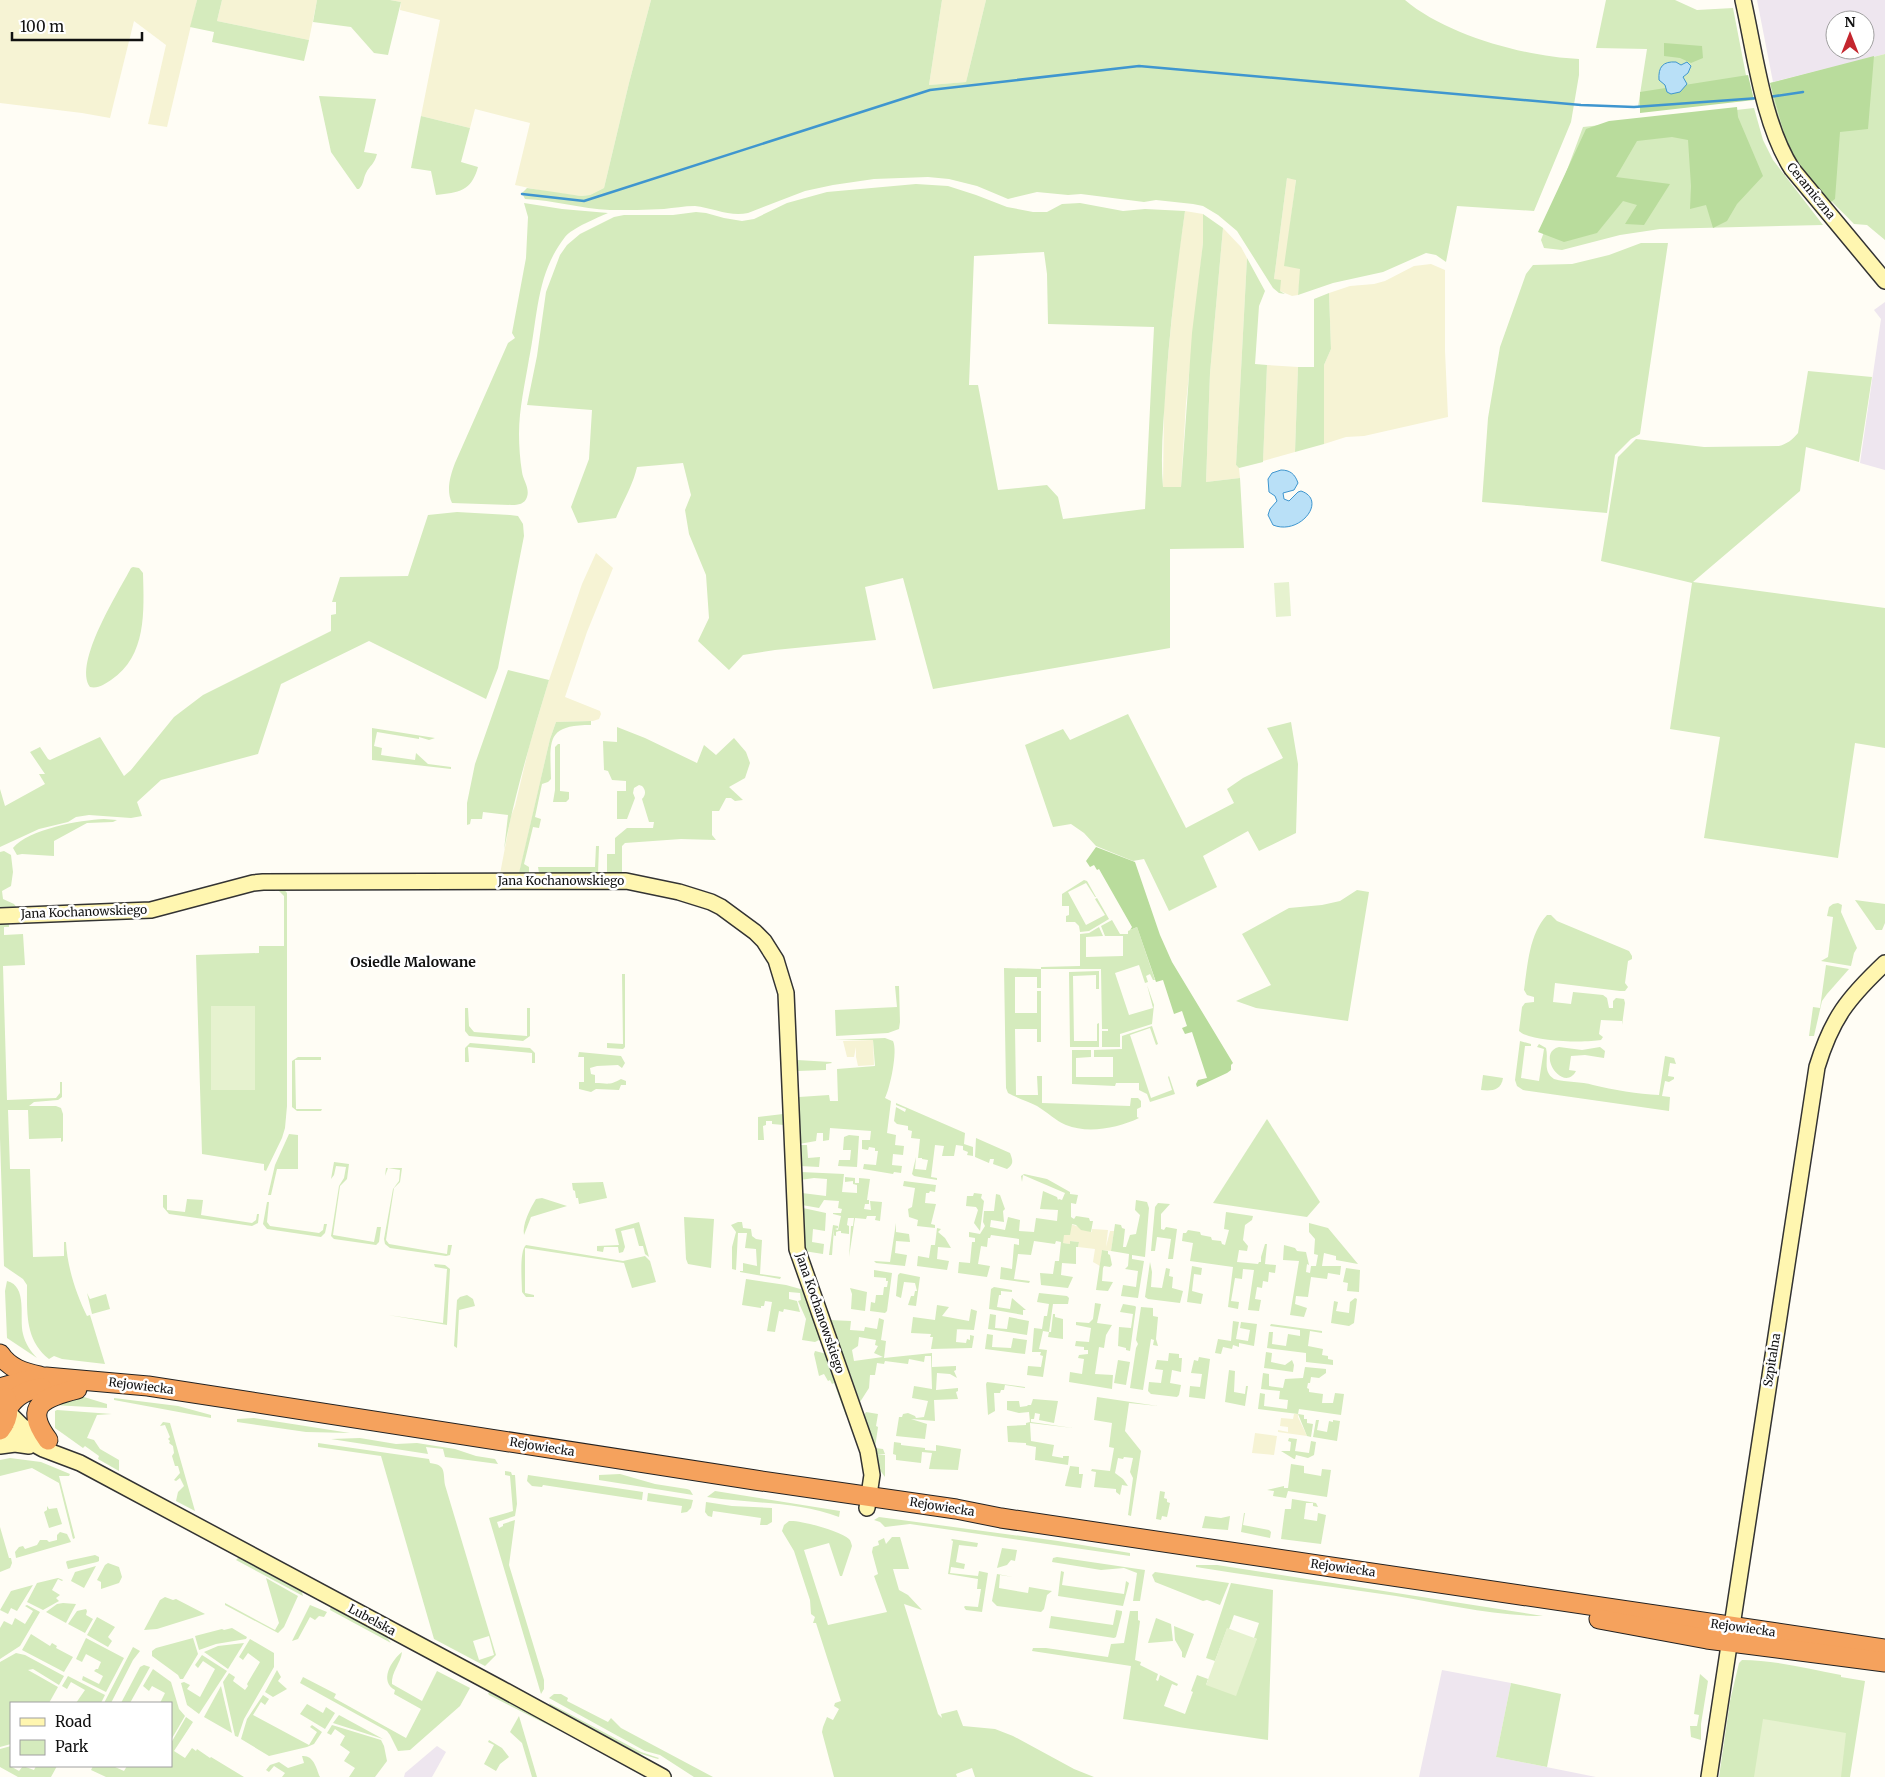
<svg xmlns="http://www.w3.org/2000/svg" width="1885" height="1777" viewBox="0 0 1885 1777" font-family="Merriweather,serif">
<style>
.industrial{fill:#eee6ef;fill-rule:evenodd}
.farmland{fill:#f6f3d4}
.green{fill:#d5ebbd;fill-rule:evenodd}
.forest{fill:#b9dc9c}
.pitch{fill:#e6f2cf}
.water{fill:#b9e0f7;stroke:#3f96cf}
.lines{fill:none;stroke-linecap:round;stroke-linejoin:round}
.stream{stroke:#3f96cf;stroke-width:2.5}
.secondary-casing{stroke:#333;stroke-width:18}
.highway-casing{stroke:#222;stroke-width:21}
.secondary{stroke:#fff6b0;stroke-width:15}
.highway{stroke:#f5a25d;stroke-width:19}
.labels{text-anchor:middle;stroke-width:5;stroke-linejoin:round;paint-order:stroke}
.street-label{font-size:12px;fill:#111;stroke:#fff}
.neighbourhood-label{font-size:14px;font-weight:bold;fill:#111;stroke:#fff}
</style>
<rect width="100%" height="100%" fill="#fffdf5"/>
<g class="industrial">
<path d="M1757,0H1885V54L1773,82ZM1835,20H1865V50H1835Z"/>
<path d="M1885,302V470L1860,463L1881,319L1874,310Z"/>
<path d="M1442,1670L1511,1683L1496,1757L1596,1777H1419Z"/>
<path d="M437,1746L446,1752L432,1777H404L405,1773Z"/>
</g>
<g class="farmland">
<path d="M0,0H197L167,127L148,124L166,45L134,21L110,118L82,113L0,103Z"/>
<path d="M222,0H317L309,40L217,21Z"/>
<path d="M390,0H651L629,83L604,188L590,195L581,196L548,192L515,185L530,123L475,109L470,128L421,116L440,20L400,10L401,2Z"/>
<path d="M942,0H986L966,82L929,85Z"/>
<path d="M1287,178L1296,179L1285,266L1301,268L1298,295L1292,296L1280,291L1274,279Z"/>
<path d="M1185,211L1203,214V243L1186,403L1181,487H1163L1164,406L1169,346L1177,266Z"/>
<path d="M1223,228L1241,247L1247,258L1236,465L1239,468L1240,478L1206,482L1210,373Z"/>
<path d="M1431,264L1445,270V351L1448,417L1364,436L1346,437L1324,444V365L1331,349L1329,293L1350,286L1374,284L1385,281L1414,266Z"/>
<path d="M1267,365L1298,367L1295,452L1263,461Z"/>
<path d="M596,553L613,568L587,632L565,697L600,711L601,714L599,719L593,721L556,722L550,739L519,874H500L511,816L515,806L529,747L548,683L582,584Z"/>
<path d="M873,1040L874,1065L858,1066L856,1057V1047L854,1057H847L843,1041Z"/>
<path d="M1071,1224L1092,1232V1229L1108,1230L1106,1247L1110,1231H1114L1111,1251L1102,1250L1100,1266L1093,1262L1095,1249L1078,1247L1079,1242L1070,1241V1244L1062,1243L1064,1234Z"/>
<path d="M1294,1414H1298V1417L1307,1436L1278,1432V1430L1288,1432V1427L1280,1426L1281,1418L1293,1419Z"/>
<path d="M1255,1433L1277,1436L1274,1455L1252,1453Z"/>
</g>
<g class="green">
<path d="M197,0H222L217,21L309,40L304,61L212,42L214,32L190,27Z"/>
<path d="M317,0H390L401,2L388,55L374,53L351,27L313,22Z"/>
<path d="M651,0H942L929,85L966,82L986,0H1405C1446,35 1526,57 1579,59V75L1571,122L1534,211L1457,206L1446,262L1436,255L1426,253L1383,272L1333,283L1298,295L1300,269L1284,266L1296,180L1287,178L1274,279L1281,280L1280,291L1285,294L1279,293L1273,288L1237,231L1218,215L1203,206L1193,204L1156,200L1144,202L1081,194L1068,195L1037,192L1008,199L977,186L949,179L928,177L874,179L833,185L805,191L748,213C730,217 713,208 695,206C684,206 674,208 664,209C646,210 628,210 610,210C581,209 554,200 525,199L522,193L527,188L581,196L590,195L604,188L629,83Z"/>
<path d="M1606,0H1675L1697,10L1733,8L1750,96L1638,107L1647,49L1596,48Z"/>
<path d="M1885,54V240L1867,225L1854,224C1834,203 1803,176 1789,151C1778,131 1775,105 1770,83Z"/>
<path d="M319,96L376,99L364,152L377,154C374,165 370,165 366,173C363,179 364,184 359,189H357L331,152Z"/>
<path d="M1754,108L1763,140L1773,160L1823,225L1660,229L1620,235L1562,250L1544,248L1541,240L1583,127Z"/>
<path d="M421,116L470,128L461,162L478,167C471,192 459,192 436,195L431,171L411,168Z"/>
<path d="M916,184L948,186L976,195L1007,207L1033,212H1047L1062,204L1080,203L1123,211L1145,209L1185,211C1177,268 1170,326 1166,383C1164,417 1160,453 1163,487H1181L1192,333L1203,243V214L1223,228L1210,373L1206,482L1240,478L1244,548L1170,549V648L933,689L903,578L865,587L876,640L775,650L743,655L729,670L698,641L709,618L706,575L689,534L685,510L691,495L683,463L637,467C633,485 623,501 616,518L578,523L571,507L589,459L592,410L527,405L537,356L546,292L560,255L567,245L580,234L614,217L624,215H673L696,212L706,213L724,218L742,221L754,219L787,203L827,192ZM1044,252L1047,274L1048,324L1154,327L1145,509L1063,519L1058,497L1047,485L998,490L978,385H969L974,256Z"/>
<path d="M524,203L562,209L608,213C597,218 572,228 565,237C536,274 538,316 529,359C525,384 519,408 519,434C519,446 520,460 522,472C523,480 530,488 527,497C525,504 518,505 512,505L452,503C446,491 450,476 455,463L508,343L515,338L512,333L526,258L528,217Z"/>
<path d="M1641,243H1668L1640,434L1631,439L1615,455L1607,513L1482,502L1488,418L1500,347L1526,274L1533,265L1572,264L1609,255Z"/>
<path d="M1247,258L1265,291L1259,306L1255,364L1267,365L1263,462L1239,468L1236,465Z"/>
<path d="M1329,293L1331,349L1324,365V444L1295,452L1298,367H1314V299Z"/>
<path d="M1808,371L1872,377L1859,462L1806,447L1800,491L1693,582L1885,608V748L1855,743L1838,858L1704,838L1720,737L1670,729L1692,583L1601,561L1618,457L1636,439L1704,447L1779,446C1787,444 1792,440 1798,433Z"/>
<path d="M457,512L510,515L518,516L523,524L524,536L498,668L486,699L369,641L281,684L258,754L161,780L137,802L142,816L131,818L89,815L76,817L68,822L39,829L0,847V789L5,806L45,784L39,774H45L30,752L40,747L48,759L50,760L100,737L124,776L131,770L174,717L203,695L331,631V615L336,614V602H332L340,577L408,576L428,515Z"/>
<path d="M133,567L139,568L143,573C144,611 147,656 111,680C105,684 98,689 90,687C73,663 119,591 131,568Z"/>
<path d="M508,670L549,680C532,736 515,793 504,850L508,815L483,812L482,819H471L470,824L467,825V803L475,764Z"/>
<path d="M1128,714L1186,828L1234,803L1227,789L1243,778L1283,758L1267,728L1291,722L1298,764L1296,833L1259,851L1248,831L1203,856L1217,887L1169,911L1144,859L1133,861L1096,846L1084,833L1071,824L1053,827L1025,745L1063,729L1070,740Z"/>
<path d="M591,721V725C546,725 550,740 551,779L548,782L542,784L535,817L541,819L539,828L533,827L524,864L529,867V874H500L519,873L550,739L556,722Z"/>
<path d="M617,727L645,738L697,763L704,745L716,755L734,738L746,752L750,763L745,778L729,787L743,800L735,801L731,798H726L719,811H712V835L716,840L681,839L625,843L622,846V874H607V854H615V838L627,828H653L654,822H649L642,799C646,795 646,790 642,786L639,785L634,788L633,793L635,798L627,819H617V791H626V781L612,780L608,771L604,770L603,741L617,742Z"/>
<path d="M372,728L435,738L429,740L419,737V739L377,732L374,746L382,748L381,755L415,760L416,753L428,764L451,767V769L372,760Z"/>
<path d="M558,744H560V791L569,792V799L566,802H553L555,790V747Z"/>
<path d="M104,819L117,820L113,822L87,823L54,841V856L22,854L17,855L13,848C29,829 80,820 104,819Z"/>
<path d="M596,846H599L598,874L539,873L538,867H595Z"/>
<path d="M4,851L11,855L13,872L11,886L2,891L3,899L14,904L17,908L0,909V852Z"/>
<path d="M1084,880L1087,881L1096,897H1095L1086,883L1068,892L1086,925L1105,915L1095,899L1097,898L1109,919L1089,931L1080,932L1079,926L1075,922H1066V916L1069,915V906H1062V894Z"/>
<path d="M282,887L287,893V1106L285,1128L282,1138L266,1171L264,1170V1164L202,1154L196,955L259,953V946H284V896L279,891H268L269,889Z"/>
<path d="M1357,890L1369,892L1348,1021L1256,1008L1236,1001L1271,985L1242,934L1289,908L1322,905L1340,901Z"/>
<path d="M1855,900L1885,904V923L1882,930H1876Z"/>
<path d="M1838,903L1842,905L1841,912L1857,948L1854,953L1851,966L1821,961L1828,957L1833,917L1827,916L1829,907L1833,904Z"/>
<path d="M1547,915H1551L1557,921L1629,951L1632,956V959L1628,961L1625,983L1628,987L1625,991H1620L1555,983L1553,1002L1571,1004L1573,992L1603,995L1607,998L1609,1008H1613V1001L1616,998L1624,999L1625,1003L1622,1025V1021L1601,1020L1599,1034L1603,1037L1601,1040C1585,1043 1530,1042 1519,1031L1522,1007L1525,1003L1534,1002V997L1527,995L1524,990C1528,963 1529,935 1547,915Z"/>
<path d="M0,920H9V927H4V935L23,934L25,965L3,966L7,1100L56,1098L60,1093V1082H62V1097L58,1100L34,1102L29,1106H56L61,1108L63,1114V1141L61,1142V1138L29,1139L28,1110H8L10,1169H30L33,1257L64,1256V1242H66C67,1266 76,1294 87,1316L90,1315L105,1364L62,1359L54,1356L49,1359C25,1340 27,1313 27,1285L23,1279L4,1266L0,1138Z"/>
<path d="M1112,920L1120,934H1128V931L1137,927L1155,980H1153L1150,974L1146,976L1148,982L1145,983L1139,965L1115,973L1129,1015L1153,1008L1147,985L1154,1005L1152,1024L1120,1034V1047H1102V1031H1108V1029H1102L1101,969H1041V988H1037V977H1015V1013H1037V991H1041V1042H1037V1029H1015L1016,1095H1038L1037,1076H1042V1103L1130,1106L1131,1098H1138L1141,1101V1107L1137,1109V1117L1139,1118C1118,1128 1088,1134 1066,1125C1056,1121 1047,1112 1037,1106C1027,1101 1017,1098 1008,1093L1006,1088L1004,968L1041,969V967L1080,966V934L1089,933L1099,927L1103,936L1086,937V957L1123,956V936H1105L1101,926Z"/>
<path d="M1826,965L1849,969L1827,994L1822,1001L1814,1036H1809L1813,1007L1820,1008Z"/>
<path d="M1099,971V989H1096V975L1073,976L1074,1041H1097V1024L1099,1023V1047H1070L1069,972Z"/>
<path d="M622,974H625V1047L623,1049L607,1048V1043L623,1044Z"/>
<path d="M895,986H899L900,1022L899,1029L888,1033L836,1036L835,1010L897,1007Z"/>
<path d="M465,1008H468L469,1026L474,1032L527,1036V1008H530V1036L523,1041L469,1036L465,1031Z"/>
<path d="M1152,1026L1158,1044L1156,1045L1150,1028L1130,1035L1151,1098L1172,1090L1168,1077L1169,1076L1175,1094L1150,1102L1147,1094L1139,1090V1083H1116L1115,1086L1072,1084V1050H1091V1057L1076,1058V1077H1113V1057H1094V1050L1122,1049V1036Z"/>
<path d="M885,1038L893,1041C898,1051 890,1088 885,1098L891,1101L887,1133L896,1135L895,1145L904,1146L903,1155L893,1154L892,1165L902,1166L901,1173L894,1172L893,1174L863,1169L864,1164L876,1165L878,1151H875V1148L869,1147L868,1150L862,1149V1140H870L871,1131L830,1128L829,1140L823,1141V1133H817L816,1141L799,1144V1097L829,1095L830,1101H838L837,1069L875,1066L873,1040H835Z"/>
<path d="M1520,1041L1531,1044V1046H1525L1521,1078L1539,1081L1544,1049L1537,1047L1539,1044L1546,1048C1549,1060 1542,1071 1554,1079C1567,1083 1581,1081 1593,1085C1613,1090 1638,1094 1659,1095L1665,1056L1674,1058L1676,1064L1670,1063L1668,1076L1674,1077V1079L1669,1082L1665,1081L1662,1096L1670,1097L1669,1111L1523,1090L1517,1086L1515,1080Z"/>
<path d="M470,1043L530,1048L535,1053V1063H532V1053L468,1047L469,1062H465V1048Z"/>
<path d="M1559,1047L1582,1050L1600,1047L1605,1051L1604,1058L1585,1055L1571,1056L1569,1070L1576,1071C1564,1094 1535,1053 1559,1047Z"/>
<path d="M579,1052L621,1056L625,1063L622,1068L618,1065L597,1066L590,1068L591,1074L595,1075V1083C607,1083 609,1086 621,1079L626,1081V1085H621L619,1090L596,1089L591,1092L579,1089V1082H584V1057H578Z"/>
<path d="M298,1057H321V1060H295L296,1109H322L321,1111H297L292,1107V1061Z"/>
<path d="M797,1060L831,1062L832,1063L826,1064V1070L798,1071Z"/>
<path d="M1483,1075L1503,1078C1501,1091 1491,1091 1481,1090Z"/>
<path d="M896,1103L965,1133L964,1144L973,1147V1156L967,1155L968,1152L963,1150V1146L956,1145L954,1156H942L944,1146L935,1145L931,1177L937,1178V1180L914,1176L912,1174L916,1157L915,1169L926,1170L928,1160L922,1159V1158H918L920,1139L911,1138L912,1131L908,1130V1126L897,1124L894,1121L896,1107L905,1112L906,1109L896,1105Z"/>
<path d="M783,1114L784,1125L772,1124V1121H766V1125L763,1126L764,1140H758V1117Z"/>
<path d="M1267,1119L1320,1202L1307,1217L1213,1203Z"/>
<path d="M289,1134L298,1135V1169H277L271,1195H268L275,1165Z"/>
<path d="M849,1135L859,1136L857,1167L838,1166L839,1160H850L851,1150H843L844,1137Z"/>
<path d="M976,1138L1010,1153C1013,1161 1014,1164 1007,1169L993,1164L994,1159H990L989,1163L975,1157Z"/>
<path d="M799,1145H807L808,1158L820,1157L819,1167L800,1166Z"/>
<path d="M334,1162L349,1164L347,1179L340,1186L333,1235L374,1242L377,1227H381L379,1242L376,1245L334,1239L331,1236L339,1186L344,1178L346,1167L336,1166L334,1175L331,1179Z"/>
<path d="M386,1168H402L400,1182L394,1188L386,1240L389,1244L447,1254L448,1245H452L450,1255L446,1256L390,1248L385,1244L384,1239L393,1189L399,1181L400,1170L388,1168L385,1176Z"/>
<path d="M801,1172L844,1174L842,1192L857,1193V1185L853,1184V1181L845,1182V1177L855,1178V1183H859V1178L870,1179L867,1200H869V1204H865L864,1209L871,1210L870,1201L882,1202L880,1221L875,1220L876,1216H867L866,1219L855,1218L849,1257L851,1226H853L854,1218H848L847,1225L849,1226V1234L841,1233V1231H839L836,1232V1236L833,1235L834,1229L832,1255H829L833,1225L838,1226V1228L835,1229L838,1230L841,1216L833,1214V1213H841L842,1209L838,1208L839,1201L824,1200L819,1208L802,1205V1193L826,1196L827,1179L814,1178L800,1180Z"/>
<path d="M1024,1174L1047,1179L1070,1192V1194L1078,1195L1076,1204L1071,1203V1217L1074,1219L1076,1216L1089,1218L1090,1221H1093L1091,1232L1081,1230L1076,1225L1072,1224L1070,1235H1064L1063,1243L1070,1244V1241L1079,1242L1078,1247H1076V1264L1062,1263L1061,1275L1073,1277L1068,1288L1041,1285L1040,1273L1053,1274L1055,1261H1059L1061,1242L1056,1241L1055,1244L1034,1241L1031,1255L1018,1254L1014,1279L1030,1281L1029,1283L1000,1279L1001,1267L1012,1269L1014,1244L1019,1245V1239L991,1235L990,1238H988L987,1247L981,1246L978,1264L990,1266L987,1277L958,1273L959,1262L970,1263L972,1242H975V1238L969,1237V1232L980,1234L985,1226L983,1222L984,1211H994L996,1194L1000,1195L1005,1209L1003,1211L1004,1222L991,1220L990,1227L1005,1230L1008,1217L1020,1220L1019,1231L1034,1232L1036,1218L1057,1221L1058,1210L1040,1209L1043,1191L1057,1197L1058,1200L1059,1199L1062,1200L1065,1193L1023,1175L1022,1182L1021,1176Z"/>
<path d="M904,1181L936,1185L935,1192L930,1191L929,1193H926L925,1203L936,1204L931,1224L935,1225V1228L917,1226L918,1220L909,1217L908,1209L912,1207L915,1188L903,1186Z"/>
<path d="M603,1182L607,1198L579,1204L578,1198H576L575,1191L573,1190L572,1183Z"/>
<path d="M974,1193L982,1194L981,1198L984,1201L980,1231L974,1223L978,1210L976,1207L966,1206L967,1196H973Z"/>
<path d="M163,1195H167V1210L185,1212L187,1199L203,1200L201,1215L252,1223L256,1220L257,1214H259L258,1223L252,1226L169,1214L163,1207Z"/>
<path d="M542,1198L567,1206L531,1217L524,1235C522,1224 530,1209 536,1199Z"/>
<path d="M1136,1200L1147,1202L1149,1208L1145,1257L1132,1255V1259L1144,1261L1138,1298L1121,1296L1123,1285L1136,1287L1138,1271L1125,1269L1128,1266L1129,1254L1111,1251L1115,1224L1121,1225L1122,1228L1125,1229L1123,1247H1126L1130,1235L1136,1234L1140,1215L1135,1210Z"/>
<path d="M267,1202H269L267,1222L270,1226L319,1233L323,1230L324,1224H327L325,1233L321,1237L267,1229L263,1224Z"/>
<path d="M1158,1203L1170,1204L1161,1214V1229L1164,1230L1166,1227L1177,1229L1173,1259H1168L1171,1239L1157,1237L1155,1251H1151L1155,1207Z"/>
<path d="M803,1208L826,1213L825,1231L813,1229L812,1242L824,1244L823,1254L804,1251Z"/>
<path d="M1226,1212L1253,1216L1252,1220L1245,1225L1243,1240L1248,1246L1247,1251L1239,1250L1237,1262L1258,1264L1259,1262H1261V1257L1265,1244H1267L1265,1264L1276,1265L1275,1273L1269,1272L1268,1282L1263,1281L1262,1288L1257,1287L1255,1299L1261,1300L1259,1311L1248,1310L1254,1270L1243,1269L1242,1279L1235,1278L1231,1301L1239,1302L1238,1309L1228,1307L1233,1267L1190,1261L1193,1243L1182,1241L1183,1233H1186L1188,1230L1200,1232L1201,1235L1211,1237L1212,1240L1221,1241L1222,1244L1225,1245L1229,1230L1224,1229Z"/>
<path d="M684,1217L714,1219L711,1268L688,1264L686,1259Z"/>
<path d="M639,1222L649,1257L645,1254L643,1246H639L634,1228L621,1231L625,1247L623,1252L619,1253L618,1247H604L603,1252L597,1251V1246L619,1245L615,1229Z"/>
<path d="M738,1222H742L743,1228L751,1229L752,1236L756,1239L762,1240L760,1274L781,1277L780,1279L740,1272V1271H743V1263L757,1266L756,1249L745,1248L747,1233H738L736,1270L732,1269V1247L736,1232L731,1225Z"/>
<path d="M896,1223V1232L909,1234L910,1242L896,1241L895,1253L907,1255L905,1266L876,1263L874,1261L890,1262Z"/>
<path d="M1309,1223L1328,1228L1358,1264L1336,1260V1256L1324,1253L1322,1266H1341L1340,1275L1328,1273L1327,1279L1311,1277L1308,1297L1296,1296L1295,1304L1307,1308L1304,1317L1290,1315L1299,1261L1283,1260L1284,1245L1295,1248L1297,1251L1306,1252L1309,1265L1307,1264L1306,1272L1310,1273L1311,1266H1316L1318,1255L1314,1254L1315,1239L1309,1232Z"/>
<path d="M937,1228L941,1229L938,1232L945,1238L951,1248L938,1247L937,1259L949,1261L947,1270L917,1266L918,1256L929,1258L931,1245H935Z"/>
<path d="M526,1245L623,1261L645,1256L650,1261L656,1282L632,1288L624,1263L525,1248V1293L534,1295V1297H526L522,1292C522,1282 519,1251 526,1245Z"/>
<path d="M1102,1250L1108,1251V1254L1110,1255L1112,1265L1110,1267L1104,1266L1103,1268L1102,1281L1113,1282L1108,1291L1096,1290Z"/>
<path d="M1150,1262L1152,1272L1151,1287L1162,1288L1166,1268L1170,1269L1169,1276L1173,1277L1172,1288L1183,1291L1180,1303L1148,1299L1145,1297Z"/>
<path d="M434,1264L445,1265L450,1269L447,1325L388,1315L443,1323L447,1269L435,1267Z"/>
<path d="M1192,1266L1202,1268L1201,1275L1194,1274L1192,1291L1203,1294L1201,1304L1187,1302Z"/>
<path d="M1346,1268L1360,1270L1359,1292L1347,1291L1348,1283L1343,1282Z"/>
<path d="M874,1270L892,1273L887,1311L885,1313L870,1311L871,1302L875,1303L876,1295H883L884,1287H887L888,1281H886V1278L874,1277Z"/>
<path d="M900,1273L920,1277L916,1306L908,1305L911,1296H914L915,1291H917L915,1283L904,1282L901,1298L896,1296L898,1275Z"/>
<path d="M746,1279L786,1285L804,1290L821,1339L815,1342L802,1340L806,1319L798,1301L801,1300L800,1293L789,1292V1299L797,1301L800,1312L784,1309L783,1312L779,1311L775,1332L767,1331L772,1302L765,1301L764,1306H761V1308L742,1305Z"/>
<path d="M7,1281C28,1286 19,1318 23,1334C25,1343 31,1352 37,1358L7,1338L5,1291Z"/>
<path d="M994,1287L1012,1290V1292L1001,1291V1295H999L997,1307L1010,1309L1012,1298L1026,1310H1023V1315L989,1309L991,1289Z"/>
<path d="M850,1288L867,1292L865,1311L851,1309L852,1294Z"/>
<path d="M87,1293L90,1299L106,1294L110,1309L92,1314Z"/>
<path d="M1039,1293L1067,1296L1069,1298L1068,1304H1053L1049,1332H1051L1053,1314H1055V1317L1063,1319V1339L1048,1337L1049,1332L1043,1331L1039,1349L1047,1350L1043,1377L1027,1375L1028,1366L1041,1367L1043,1356L1040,1355L1041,1352H1032L1034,1328L1042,1329L1044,1316H1047L1049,1304L1037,1302Z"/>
<path d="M467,1295L473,1299L475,1306L459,1310L457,1348L454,1346L457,1300L460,1297Z"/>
<path d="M1355,1298L1357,1299L1354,1323L1349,1326L1331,1323L1334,1301L1338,1302L1336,1311L1349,1313L1350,1302Z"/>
<path d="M1095,1303L1101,1304L1097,1323L1112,1325L1106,1335L1104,1348L1099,1347L1095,1374L1113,1375L1112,1389L1069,1382L1070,1372L1082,1374L1084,1359L1078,1358L1079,1355L1088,1354V1350H1084V1347L1075,1346L1076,1341L1089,1342L1091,1328L1076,1325V1322L1089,1323L1093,1319Z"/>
<path d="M1123,1304L1135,1306L1136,1307L1130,1351L1126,1350V1348L1118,1346L1119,1327L1131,1328L1133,1314L1120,1312Z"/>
<path d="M937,1305L949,1307L942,1316L969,1321L971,1309L977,1311L974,1330L955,1329H957L956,1342L966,1343L967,1339L970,1340V1335L974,1336L972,1348L931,1349L933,1337H930L931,1334L911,1333L913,1317L935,1320Z"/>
<path d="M1141,1307L1153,1308V1316L1158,1317L1156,1339L1158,1346L1153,1345L1154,1340L1151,1339L1143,1390L1130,1388L1136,1348L1138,1344L1136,1340Z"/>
<path d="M990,1314L996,1315L995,1328L1007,1329L1009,1317L1029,1321L1027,1335L988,1329Z"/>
<path d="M879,1318L884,1320L881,1340L886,1341L884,1358L932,1353V1367L956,1366V1370L954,1371L957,1378L950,1374L937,1373L936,1390L958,1388V1391L956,1392L958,1399L934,1400L935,1421L911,1419L927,1424L925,1439L896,1436L899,1417H902L903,1414L908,1413L915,1416L916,1418L924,1417L928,1401L912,1398L914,1386L932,1389L931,1356H925L924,1362L909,1359L908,1364L885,1361L884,1364L877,1363L875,1375H870L869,1388L860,1402L846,1362H844L829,1320L851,1321L850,1330L864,1331L865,1327L877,1329ZM859,1337L876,1340L875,1345L878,1346L874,1353L883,1357L854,1361L852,1350L858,1346Z"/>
<path d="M1233,1321L1239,1322L1236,1339L1248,1341L1250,1330L1240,1328L1241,1322L1257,1324L1254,1346L1239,1343V1347L1233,1345L1232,1349L1223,1347L1221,1354L1215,1353L1218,1339L1231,1341Z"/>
<path d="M1271,1324L1322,1331V1333L1310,1331L1308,1346L1323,1349L1322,1355L1328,1356V1359L1333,1360V1365L1306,1362V1353L1267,1348L1269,1332H1273L1272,1344L1286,1346L1288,1334L1300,1336V1330L1270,1326Z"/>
<path d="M987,1334L993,1335L992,1347L1011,1348L1013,1338L1027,1340L1025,1354L985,1349Z"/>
<path d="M815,1351L827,1354L851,1415L846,1416L834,1383L832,1384L830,1380L828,1381L824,1374L819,1376L814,1354Z"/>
<path d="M1266,1352L1272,1353L1271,1362L1285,1365L1292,1360L1294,1365L1293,1372L1264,1368Z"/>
<path d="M1169,1353L1179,1354V1358H1182L1181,1372L1172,1370L1170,1383L1181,1385L1179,1395L1177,1397L1151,1394L1148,1391L1149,1382L1161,1383L1163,1370L1155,1369L1157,1360L1168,1361Z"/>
<path d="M1199,1357L1210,1359L1205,1399L1189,1397L1190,1386L1200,1387L1202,1374L1191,1373L1194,1360L1198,1361Z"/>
<path d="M1118,1360L1130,1362L1126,1385L1114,1383Z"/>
<path d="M1305,1367L1326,1369V1373L1319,1378L1311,1377L1310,1383H1308L1307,1388L1309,1389V1392L1323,1394L1322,1403H1333L1335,1393L1344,1394L1341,1415L1299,1409L1298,1414L1304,1415V1419H1307V1423L1313,1424L1311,1437L1307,1436L1298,1414L1258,1409L1260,1393L1265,1394L1264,1406L1287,1409L1288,1400L1279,1399L1280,1391L1261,1389L1263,1373L1269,1374V1386L1283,1388L1285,1379L1303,1378Z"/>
<path d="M1229,1370L1235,1371L1234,1392L1245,1394L1246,1386H1248L1245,1406L1225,1402Z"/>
<path d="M987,1382L1025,1387V1388L1005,1385L1004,1390H1001L1000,1393H994L995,1411L988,1415L986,1384Z"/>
<path d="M70,1396L84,1397L107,1404V1408L53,1405Z"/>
<path d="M1097,1397L1158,1406L1129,1403L1125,1431L1141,1451L1131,1516L1128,1515L1133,1478L1130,1472L1133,1458L1124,1457L1123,1459L1118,1458L1115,1473L1123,1479L1128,1486L1122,1485L1120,1495L1116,1492V1489L1094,1487L1096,1472L1091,1471L1092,1469L1110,1471L1114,1448L1109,1447L1112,1423L1094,1420Z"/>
<path d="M114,1398L178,1406L211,1415V1418L114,1400Z"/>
<path d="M1033,1399L1058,1401L1054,1423L1039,1420L1040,1414L1035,1413L1034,1419H1031V1422L1073,1428L1030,1423L1031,1441L1054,1445L1052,1456L1063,1458V1456H1069L1068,1465L1035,1460L1036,1447L1026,1445V1443L1008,1442L1007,1426L1026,1425V1423L1030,1422L1029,1412L1019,1413L1007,1410V1401H1019L1020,1407L1027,1406L1028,1405H1031Z"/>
<path d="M57,1410L112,1414L97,1415L87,1438L94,1440L100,1449L119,1460V1471L98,1459L99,1456L85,1446L83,1448L55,1428V1411Z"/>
<path d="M866,1412L878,1414L876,1426L878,1427L875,1448L883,1449L885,1454H877L885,1455V1477L879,1469L877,1458L863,1417Z"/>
<path d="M254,1418L350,1433L306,1432L237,1422V1419Z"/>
<path d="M1316,1420H1319L1317,1430L1327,1432L1329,1421L1333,1422V1420L1340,1421L1337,1441L1313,1437Z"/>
<path d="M163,1422L170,1423L195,1511L176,1501L178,1492L184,1486L180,1478L176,1481L174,1480L180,1473L178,1466H175L172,1456L174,1453L173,1446L169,1443L170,1441L168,1439L170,1437L165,1425L160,1426Z"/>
<path d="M360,1438L396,1444L417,1443L455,1449L476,1456L495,1459L498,1464L445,1457L443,1449L426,1447L428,1454L331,1439Z"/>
<path d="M1289,1438L1297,1439L1295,1451L1309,1453L1311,1441L1316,1442L1314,1455L1308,1458L1296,1455L1295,1459H1294L1281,1451H1290L1291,1442L1288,1441Z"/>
<path d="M894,1442L901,1443V1445L925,1448V1450L936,1451V1445L961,1449L958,1470L929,1469L932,1453L922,1452L921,1463L896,1460V1455L893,1454Z"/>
<path d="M318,1443L429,1459L430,1463C446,1465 443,1471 445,1485L496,1655L485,1666L434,1639L381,1456L318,1447ZM489,1636L494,1655L479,1660L473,1641Z"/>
<path d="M10,1458L41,1462L70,1474L69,1476H59L75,1538L73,1539L59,1483L32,1468L0,1476V1460Z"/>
<path d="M1291,1464L1304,1466V1473L1321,1476L1322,1469L1331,1470L1327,1497L1288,1491L1286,1498L1273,1496L1274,1491L1267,1490L1284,1486V1488H1288Z"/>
<path d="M1070,1466L1079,1467V1474H1083L1081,1488L1065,1486Z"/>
<path d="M505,1471L511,1472L512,1475H515L517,1504L515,1516L497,1522L499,1528L503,1526V1524L515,1520L509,1565L544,1680V1689L541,1694L489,1518L513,1511L510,1476L505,1475Z"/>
<path d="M620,1474L655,1484L687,1489L690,1490L693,1495L599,1480V1475Z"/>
<path d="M528,1475L643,1492L642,1500L543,1485L542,1487L532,1486L527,1481Z"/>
<path d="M715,1491L840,1511L839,1517C796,1501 753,1504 707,1497Z"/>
<path d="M1160,1491L1165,1492L1164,1498L1167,1499V1502L1170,1503L1167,1517L1162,1516L1161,1520L1156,1519Z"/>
<path d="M648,1493L693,1500L691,1508L687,1512L681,1513L682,1506L647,1501Z"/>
<path d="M1292,1499L1316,1503L1318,1507L1313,1506V1503H1306L1304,1519L1317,1521L1318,1513L1326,1515L1321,1544L1281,1539L1285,1509H1291Z"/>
<path d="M706,1502L732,1506L772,1508V1522L767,1525H760L761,1518L713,1511L712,1517L708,1516L705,1512Z"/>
<path d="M47,1506L49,1509L57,1508L62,1524L49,1528L44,1512L47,1510Z"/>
<path d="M1244,1513H1245L1243,1525L1269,1530L1271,1532L1270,1538L1241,1532Z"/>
<path d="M1205,1516L1221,1518L1230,1516L1228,1530L1202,1528Z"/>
<path d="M879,1517L1058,1541L1130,1553V1556L910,1524L885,1527L880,1522L874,1520Z"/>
<path d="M789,1521C801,1520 840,1531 849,1539C851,1541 851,1543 852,1546L842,1576H840L829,1543L804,1550L828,1625L887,1612L874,1576L878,1574L872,1552L873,1547L879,1545L878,1541L884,1538L886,1544L892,1537H900L909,1569H893L899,1590L908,1595L922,1610L904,1604L938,1714L942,1718L941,1714L957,1710L963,1726L995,1729L1013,1736L1074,1769L1094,1777H975L972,1768L956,1774L957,1777H834L822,1732L823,1727L827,1717L833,1720L839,1709L834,1706L835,1703L841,1701L816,1623H813L815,1617L811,1614L810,1600L794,1551L782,1531L784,1525Z"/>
<path d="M0,1527L9,1558H11L12,1563L10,1568L0,1572Z"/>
<path d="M60,1532L67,1534L71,1542L16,1558L15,1552L19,1547L23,1546L25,1549L37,1545L40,1540H47L49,1542L57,1540V1535Z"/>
<path d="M952,1539L978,1543L977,1547L959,1545L956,1562L965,1564L964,1569L951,1567L950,1573L978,1576L979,1571L988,1573L982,1612L966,1610L964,1607L965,1606L978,1607L981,1589H977L978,1579L948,1574L953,1541L951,1540Z"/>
<path d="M1002,1548L1017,1550L1015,1561L1011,1560L1007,1565L997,1568Z"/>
<path d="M95,1555L99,1557V1561L97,1562L68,1569L66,1562L67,1561Z"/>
<path d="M240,1556L301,1589L303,1596L236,1560Z"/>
<path d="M1057,1557L1145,1570L1140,1601H1133L1137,1573L1124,1568L1101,1570L1052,1562L1053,1558Z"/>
<path d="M108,1563L119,1567L122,1577L119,1583L101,1589V1582L97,1580L105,1565Z"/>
<path d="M1196,1565H1217L1543,1616C1494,1616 1444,1604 1396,1596C1329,1586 1263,1578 1196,1567Z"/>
<path d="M96,1566L84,1588L71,1581L75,1572Z"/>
<path d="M1061,1571L1064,1572L1062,1585L1124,1594L1126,1581L1129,1583L1123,1606L1058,1596Z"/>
<path d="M1155,1572L1229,1583L1220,1605L1207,1600L1203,1601L1155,1582L1152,1575Z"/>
<path d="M997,1574L1013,1577L1000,1575L999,1588L1028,1593L1029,1587L1052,1591L1047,1595L1044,1609L1041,1612L997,1606L992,1601Z"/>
<path d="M58,1578L63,1580L62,1581L58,1579L52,1590L60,1595L56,1598L59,1601L43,1610L27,1602L37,1583Z"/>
<path d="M266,1578L298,1596L284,1627L278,1633L225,1605V1603L275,1630L279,1623Z"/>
<path d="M1231,1583L1273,1590L1268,1740L1123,1719L1131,1666L1032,1651L1033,1648H1046L1108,1657L1111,1644L1124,1643L1130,1611H1138V1620L1140,1621L1135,1660L1141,1662L1140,1665L1158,1674L1156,1680L1158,1681L1160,1675L1178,1684L1177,1686L1172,1684L1164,1706L1185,1714L1193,1692L1191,1691L1197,1675L1208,1679L1206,1685L1257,1639L1254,1638L1259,1623L1234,1615L1229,1629H1227L1215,1661L1206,1658Z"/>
<path d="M33,1585L17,1611L11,1608L8,1614L0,1610L11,1591Z"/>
<path d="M165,1597L173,1600L176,1599L205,1614L157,1629L144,1630L160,1600Z"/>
<path d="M63,1603L76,1604L66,1623L46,1612L57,1604Z"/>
<path d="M27,1605L40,1612L20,1646L0,1659V1628L4,1621L12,1625L15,1618L25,1624L33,1611L25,1606Z"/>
<path d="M310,1605L327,1612L324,1617L319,1616L315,1620L310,1617L298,1639L292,1641Z"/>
<path d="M331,1606L385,1635L391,1643L330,1610Z"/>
<path d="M86,1609L87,1611L86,1615L93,1619L85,1633L68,1624L77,1611Z"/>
<path d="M1116,1610L1122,1611V1613L1116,1637L1114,1638L1049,1628L1051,1616L1113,1625Z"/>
<path d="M97,1617L115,1627L108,1637L112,1641L108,1647L87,1635Z"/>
<path d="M1156,1618L1171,1624L1173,1641L1148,1643Z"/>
<path d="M1174,1626L1194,1634L1185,1658L1182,1657V1652L1175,1640Z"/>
<path d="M232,1628L247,1637L246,1639L216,1644L199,1650L195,1636L222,1629L224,1630Z"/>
<path d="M31,1634L50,1646L52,1643L57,1646L56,1648L73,1657L64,1672L22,1650Z"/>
<path d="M86,1638L124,1658L106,1692L82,1680L83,1676L99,1684L103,1676L94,1671L96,1669H98L101,1662L86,1654L82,1662L76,1659Z"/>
<path d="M193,1638L198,1654L183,1679H180L178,1675L152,1656V1651L156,1648Z"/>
<path d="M250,1639L274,1653V1667L244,1719L238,1737L235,1736L223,1682L229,1673L235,1677L233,1681L245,1690L248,1686L247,1684L260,1662L248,1653L243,1660L239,1657Z"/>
<path d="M244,1643L228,1669L204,1652L218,1646Z"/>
<path d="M133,1647L140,1651L133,1660L111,1703H104Z"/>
<path d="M402,1652C401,1663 391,1672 392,1684L422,1701L437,1671L470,1688L460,1706L410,1750L398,1751L390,1735L387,1731L300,1683L303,1677L336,1694L334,1698L406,1738L421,1709L394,1694L395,1690C379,1681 391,1661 402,1652Z"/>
<path d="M16,1653L25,1655L64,1676L59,1685L33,1669L28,1670L58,1687L49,1703H11V1744L0,1747V1662Z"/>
<path d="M202,1655L227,1671L199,1714L187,1705L181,1683L184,1682L190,1685L187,1689L200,1697L215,1669L203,1661L198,1668L195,1665Z"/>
<path d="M1742,1660C1775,1660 1809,1669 1841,1675V1677L1865,1681L1850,1777H1719L1730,1701L1739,1663Z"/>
<path d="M144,1665L150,1667L130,1703H121L140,1667Z"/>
<path d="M153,1669L171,1682L179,1709L185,1716L171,1740V1703H160L165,1693L152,1686L149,1691L143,1686Z"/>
<path d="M277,1670L281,1677L278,1681L287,1689L273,1697L265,1692Z"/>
<path d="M1700,1674L1708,1681L1701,1724V1740L1691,1737L1690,1726H1697L1699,1715L1694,1714Z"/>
<path d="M68,1676L105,1695L101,1703H76L85,1690L71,1682L67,1689L62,1686Z"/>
<path d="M1511,1683L1561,1694L1547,1767L1496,1757Z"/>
<path d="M221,1686L232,1733L204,1717Z"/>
<path d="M492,1692L559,1728L560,1731L489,1695L488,1693Z"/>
<path d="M554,1694H561L568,1698L567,1701L608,1722L611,1718L621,1728L713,1777H694L660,1755L645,1751L549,1698Z"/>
<path d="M263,1695L269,1699L265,1705L261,1702L253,1715L309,1745L317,1732L310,1727L312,1725L322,1732L314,1744L307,1747L269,1756L241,1739L247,1719Z"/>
<path d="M549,1703L641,1752L659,1758L658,1759L638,1753L551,1707Z"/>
<path d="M307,1704L323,1713L326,1707L335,1713L325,1729L300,1714Z"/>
<path d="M339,1715L383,1739L333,1723Z"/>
<path d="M519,1716L537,1777H532L522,1743L510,1732Z"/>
<path d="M186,1717L193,1722L174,1751L185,1758L192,1748L196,1751L197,1749L210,1758L211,1757L244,1777H106L91,1770L93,1766H113L124,1771L127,1766H171V1743Z"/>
<path d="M332,1725L381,1740L384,1746L387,1761L375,1777H349L355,1768L344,1761L350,1752L340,1745L345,1736L335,1729L331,1735L327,1733Z"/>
<path d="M489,1740L502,1748L509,1757L500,1764L496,1771L484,1764L494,1745L488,1742Z"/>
<path d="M11,1746L12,1767L19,1771L23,1766L34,1770L36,1766H57L51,1777H18L0,1767V1749Z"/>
<path d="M302,1756C314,1755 316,1768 320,1777H282L285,1773L274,1766L269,1772L266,1770L270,1765L279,1762L288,1768L304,1763Z"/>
</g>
<g class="forest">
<path d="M1664,43L1702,46L1703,58L1691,63L1680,58L1664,56Z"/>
<path d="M1874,56L1868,129L1840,132L1835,199L1828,204L1788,147L1770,83Z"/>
<path d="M1748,75L1754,100L1640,113V92Z"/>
<path d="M1737,107L1738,117L1763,176L1737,204L1727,221L1713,228L1706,205L1690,209L1691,186L1688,140L1672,137L1637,141L1616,177L1670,184L1644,225L1625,224L1637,205L1623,201L1597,233L1564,242L1538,232L1586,129L1609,121Z"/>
<path d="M1096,847L1135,862L1160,935L1172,962L1233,1063L1231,1065V1070L1227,1073L1197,1087L1196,1084L1198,1080L1207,1078L1192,1032L1185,1034L1182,1028L1187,1026L1182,1011L1174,1014L1163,980L1156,982L1137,927L1130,930L1132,927L1099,869L1097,870L1094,865L1090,867L1086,861Z"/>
</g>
<g class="pitch">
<path d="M1289,582L1291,616L1276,617L1274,583Z"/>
<rect x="211" y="1006" width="44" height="84"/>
<path d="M1227,1628L1257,1639L1236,1696L1206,1685Z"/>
<path d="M1763,1719L1846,1733L1841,1777H1754Z"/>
</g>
<g class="water">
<path d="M1676,62L1681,65L1687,62L1691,66L1688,73L1683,77L1687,84L1680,92L1671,94L1667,92L1665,85L1659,80C1658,67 1663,61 1676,62Z"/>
<path d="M1281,470C1290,470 1295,474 1298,483L1294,490L1283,493L1284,499L1289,501L1298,492L1301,491C1328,500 1300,536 1273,525L1268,515L1270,509L1277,501L1275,496L1269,492L1268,479L1272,473Z"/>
</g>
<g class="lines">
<g class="stream">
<path d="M1769,97L1803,92"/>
<path d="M522,194L584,201L930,90L1139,66L1581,105L1634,107L1759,98"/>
</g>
<defs>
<g id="secondary">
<path d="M1743,0C1755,53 1763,124 1792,169L1885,281"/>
<path d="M0,916L151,910L253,883L263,882L626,881L679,892L711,902L721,907L755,932L764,941L776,960L786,993L797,1249L868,1451L872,1475L867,1508"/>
<path d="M8,1412L22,1426L40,1436"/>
<path d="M0,1432L21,1437L43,1449L80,1463L500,1688L663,1777"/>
<path d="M0,1446L15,1444L29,1446"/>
<path d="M1709,1777C1745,1541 1781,1304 1817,1067C1832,1018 1848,998 1885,963"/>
</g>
<g id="highway">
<path d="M0,1354C9,1368 24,1373 40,1376"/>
<path d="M0,1388L24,1381L46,1377L148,1386L755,1480L956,1509L1001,1518L1885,1649"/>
<path d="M8,1408C16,1395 27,1389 42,1388"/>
<path d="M0,1430C8,1420 10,1410 6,1398"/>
<path d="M48,1440C22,1405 45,1397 77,1389"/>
<path d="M1599,1619L1707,1639L1885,1662"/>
</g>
</defs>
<use href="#secondary" class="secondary-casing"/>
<use href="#highway" class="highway-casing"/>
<use href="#secondary" class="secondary"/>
<use href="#highway" class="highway"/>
</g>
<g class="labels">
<g class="street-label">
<text transform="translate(1811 191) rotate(51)" y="4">Ceramiczna</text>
<text x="561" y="885">Jana Kochanowskiego</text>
<text transform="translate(84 912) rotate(-2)" y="4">Jana Kochanowskiego</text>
<text transform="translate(820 1313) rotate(71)" y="4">Jana Kochanowskiego</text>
<text transform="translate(1772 1360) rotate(-81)" y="4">Szpitalna</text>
<text transform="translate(141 1386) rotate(7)" y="4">Rejowiecka</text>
<text transform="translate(542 1447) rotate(9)" y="4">Rejowiecka</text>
<text transform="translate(942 1507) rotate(9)" y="4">Rejowiecka</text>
<text transform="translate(1343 1568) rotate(8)" y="4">Rejowiecka</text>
<text transform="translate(372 1620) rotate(28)" y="4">Lubelska</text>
<text transform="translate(1743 1628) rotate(8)" y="4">Rejowiecka</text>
</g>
<g class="neighbourhood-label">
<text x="413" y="967">Osiedle Malowane</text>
</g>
</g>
<rect x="10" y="1702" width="162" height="65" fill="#ffffff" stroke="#a0a0a0"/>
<rect x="20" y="1718" width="25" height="8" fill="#fff6b0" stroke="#a0a0a0"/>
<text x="55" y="1727" font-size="15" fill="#111111">Road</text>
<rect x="20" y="1740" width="25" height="15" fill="#d5ebbd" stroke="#a0a0a0"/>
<text x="55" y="1752" font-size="15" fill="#111111">Park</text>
<g transform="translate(1850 35)"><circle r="24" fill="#ffffff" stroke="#a0a0a0"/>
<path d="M0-4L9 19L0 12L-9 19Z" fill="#c4262e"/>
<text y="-8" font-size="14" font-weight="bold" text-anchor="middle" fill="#111111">N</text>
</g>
<path d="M12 32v8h130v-8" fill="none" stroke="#111111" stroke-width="2.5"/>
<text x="20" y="32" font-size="15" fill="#111111" stroke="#ffffff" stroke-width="4" paint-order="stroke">100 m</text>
</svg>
